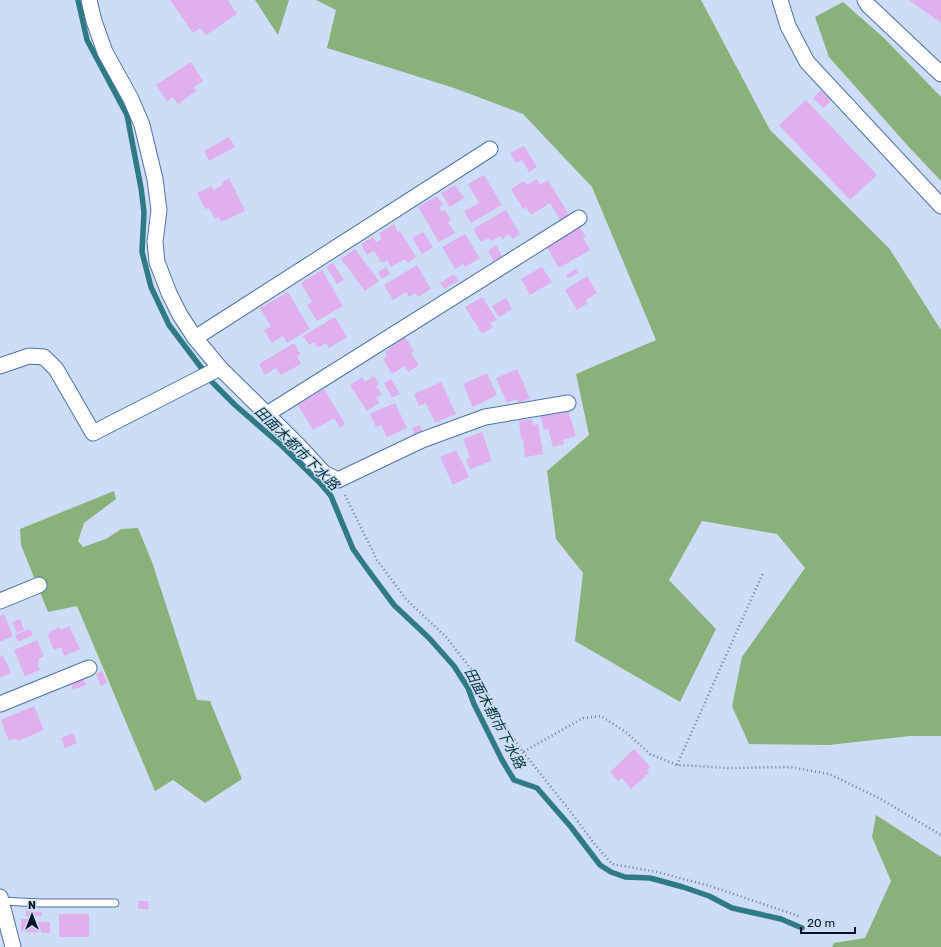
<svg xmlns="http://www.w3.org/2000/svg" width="941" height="947" viewBox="0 0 941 947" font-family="Rubik,'Noto Sans JP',sans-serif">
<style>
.forest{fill:#88b27a}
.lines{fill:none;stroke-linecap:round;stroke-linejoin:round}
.stream{stroke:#307a83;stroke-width:5.5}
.building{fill:#dfb0ed}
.service-casing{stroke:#4d72ab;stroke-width:9}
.minor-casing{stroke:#4d72ab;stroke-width:17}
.path{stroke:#707f97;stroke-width:2.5;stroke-dasharray:1 3;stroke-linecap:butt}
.service{stroke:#fff;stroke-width:7}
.minor{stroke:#fff;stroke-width:15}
.labels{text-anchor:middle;stroke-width:3;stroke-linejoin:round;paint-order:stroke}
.water-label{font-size:14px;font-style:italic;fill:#023435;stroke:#cdddf7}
</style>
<rect width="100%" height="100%" fill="#cdddf7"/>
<g class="forest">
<path d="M255,0H289L278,35Z"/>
<path d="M316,0H701L770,130L889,248L941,330V736H910L829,745L749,744L732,706L742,657L805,568L777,534L702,521L669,580L716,629L680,702L575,641L583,573L556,539L547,471L589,435L576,374L656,340L592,187L523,114L454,88L327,48L336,10Z"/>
<path d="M843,2L884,38L941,97V181L908,146L829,57L815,17Z"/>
<path d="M114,491L116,499L84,523L78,541L83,547L106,539L121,529L138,528L152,562L197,700L210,701L242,779L205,803L173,780L155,791L77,606L48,612L21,545L20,529Z"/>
<path d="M876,815L941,857V947H832L834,943L865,938L891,881L872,837Z"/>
</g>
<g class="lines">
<path class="stream" d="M78,0L87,40L127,115L141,188L144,212L142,252L151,287L169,325L212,382L235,405L281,445L320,483L331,496L353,549L368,570L394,605L429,638L454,666L468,688L474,704L502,760L514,780L537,788L571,827L600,865L611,872L625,877L650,878L683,887L709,896L732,908L781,919L802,928"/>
</g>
<g class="building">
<path d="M170,0H228L237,14L206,35L200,28L193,33Z"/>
<path d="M909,0H941V23Z"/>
<path d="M191,62L203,81L194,87L196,91L178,104L173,97L167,101L156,85Z"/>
<path d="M821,90L831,101L823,108L813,98Z"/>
<path d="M806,100L877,175L850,200L779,125Z"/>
<path d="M229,137L235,147L209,161L204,151Z"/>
<path d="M524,146L537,167L529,172L522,160L516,163L510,153Z"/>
<path d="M484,175L502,205L471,223L464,211L479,203L468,184Z"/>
<path d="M229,178L245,211L221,222L219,217L215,219L209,208L205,209L197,193L212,186L213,190L223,185L222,182Z"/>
<path d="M537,179L540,185L548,180L569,215L561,221L550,203L531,215L526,207L523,209L511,189L524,181L527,185Z"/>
<path d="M455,185L464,198L450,207L441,193Z"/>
<path d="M437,196L443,205L439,207L442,212L445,210L451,220L448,222L455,233L439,242L418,207Z"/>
<path d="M506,210L520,234L512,239L509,234L502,239L500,236L491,241L489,238L481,242L473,229Z"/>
<path d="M394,224L398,232L400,231L416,257L408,263L405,259L391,267L387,260L382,263L374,251L367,255L361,244L373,237L376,242L382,239L379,233Z"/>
<path d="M579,226L586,237L583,238L590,250L559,268L546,246Z"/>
<path d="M423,232L433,247L422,254L412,238Z"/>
<path d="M465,234L480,258L465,267L463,264L455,269L442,247Z"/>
<path d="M496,245L502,256L494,261L488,251Z"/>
<path d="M355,249L379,281L365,291L341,259Z"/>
<path d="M333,263L344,280L337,284L326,267Z"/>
<path d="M417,265L431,289L418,297L416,293L409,297L406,292L393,300L384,285Z"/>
<path d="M386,267L390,274L382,279L378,272Z"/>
<path d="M542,267L552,282L530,295L521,279Z"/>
<path d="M576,269L578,273L568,278L566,275Z"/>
<path d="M322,270L343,306L317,321L307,305L312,302L301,283Z"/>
<path d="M454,274L458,281L444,289L440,283Z"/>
<path d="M587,276L597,293L586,300L588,303L577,310L565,290Z"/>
<path d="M288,292L310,329L287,343L283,336L272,343L264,330L271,326L260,308Z"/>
<path d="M482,297L497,320L490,323L493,327L482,334L465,307Z"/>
<path d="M506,298L512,309L499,317L492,306Z"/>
<path d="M335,317L347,337L329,348L326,343L318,348L314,342L309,345L303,336Z"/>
<path d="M405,337L414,351L411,353L419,365L408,372L404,366L392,374L383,359L387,356L385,352L390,349L389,348Z"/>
<path d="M294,343L300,354L297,356L301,364L281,375L276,368L265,375L259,364Z"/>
<path d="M517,369L530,398L518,403L516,399L507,403L496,378Z"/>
<path d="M487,373L497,395L473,407L463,384Z"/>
<path d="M374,376L379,384L376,386L382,394L376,398L379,403L367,411L350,385L362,377L365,382Z"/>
<path d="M391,379L400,394L392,398L384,383Z"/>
<path d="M441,382L456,414L435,423L426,403L419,406L414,394Z"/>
<path d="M324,389L345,424L340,428L334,418L313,430L298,405Z"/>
<path d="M395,403L407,428L387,437L381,425L376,427L370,414Z"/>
<path d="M568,410L576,436L563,440L564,444L553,447L548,429L544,430L540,415L549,412L550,415Z"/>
<path d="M532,419L533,425L538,424L543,454L525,457L523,439L521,440L519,421Z"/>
<path d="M420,425L423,432L415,436L412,428Z"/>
<path d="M482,432L492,461L470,469L466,459L470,458L463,439Z"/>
<path d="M456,450L469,477L453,485L440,457Z"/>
<path d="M4,614L13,636L0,642V616Z"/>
<path d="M20,619L24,630L17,633L12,622Z"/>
<path d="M69,626L80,649L64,656L61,647L54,650L48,636L50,634L49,632L60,627L61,630Z"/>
<path d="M30,629L33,635L18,642L15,635Z"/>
<path d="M37,640L44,656L38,659L39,663H37L40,670L25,676L14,650Z"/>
<path d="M3,655L11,673L0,678V657Z"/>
<path d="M102,671L107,683L101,686L96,674Z"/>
<path d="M83,678L86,685L73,690L71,683Z"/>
<path d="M34,706L44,730L18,741L16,738L9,741L1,720Z"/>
<path d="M73,733L77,743L65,748L61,738Z"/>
<path d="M634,749L650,767L647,770L649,773L631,789L622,778L618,781L610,772Z"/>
<path d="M138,901H148L149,909H138Z"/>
<path d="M26,911L42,912V916H26Z"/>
<rect x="59" y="914" width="30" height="23"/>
<path d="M21,919H33V922H50V933L21,932Z"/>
</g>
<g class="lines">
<defs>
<path id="service" d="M2,901L40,903H115"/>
<g id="minor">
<path d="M89,0L94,21L105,52L131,99L142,125L155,179L159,210L155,242L157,262L169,293L180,315L195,338L220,368L298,445L324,473L338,480L422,440L485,417L568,403"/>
<path d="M780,0L788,26L807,62L941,206"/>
<path d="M865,0L868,5L941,74"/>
<path d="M195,338L490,149"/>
<path d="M0,366L29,356L44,357L56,369L93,433L220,368"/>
<path d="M267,414L579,218"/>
<path d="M0,601L39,585"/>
<path d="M0,704L89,668"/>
<path d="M0,897L13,947"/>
</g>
</defs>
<use href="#service" class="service-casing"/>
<use href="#minor" class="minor-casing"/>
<g class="path">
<path d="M345,495L377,560L406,599L446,637L482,683L498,715L523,752L583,718L601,716L627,733L650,754L677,765L729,768L790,767L829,774L879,798L941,835"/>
<path d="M523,752L567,807L593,842L612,864L657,872L710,886L799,916"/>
<path d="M677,765L763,573"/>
</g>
<use href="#service" class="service"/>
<use href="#minor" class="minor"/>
</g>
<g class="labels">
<g class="water-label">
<text transform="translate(297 448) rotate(45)" y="5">田面木都市下水路</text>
<text transform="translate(495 718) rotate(62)" y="5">田面木都市下水路</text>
</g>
</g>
<g transform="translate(32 915)" stroke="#cdddf7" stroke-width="3" paint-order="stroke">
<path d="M0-3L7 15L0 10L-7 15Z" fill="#051329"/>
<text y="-6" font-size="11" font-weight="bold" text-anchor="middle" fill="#051329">N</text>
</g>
<path d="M801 927v6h54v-6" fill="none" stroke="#051329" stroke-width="2"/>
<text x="807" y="927" font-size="12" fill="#051329" stroke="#cdddf7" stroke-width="3" paint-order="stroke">20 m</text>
</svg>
